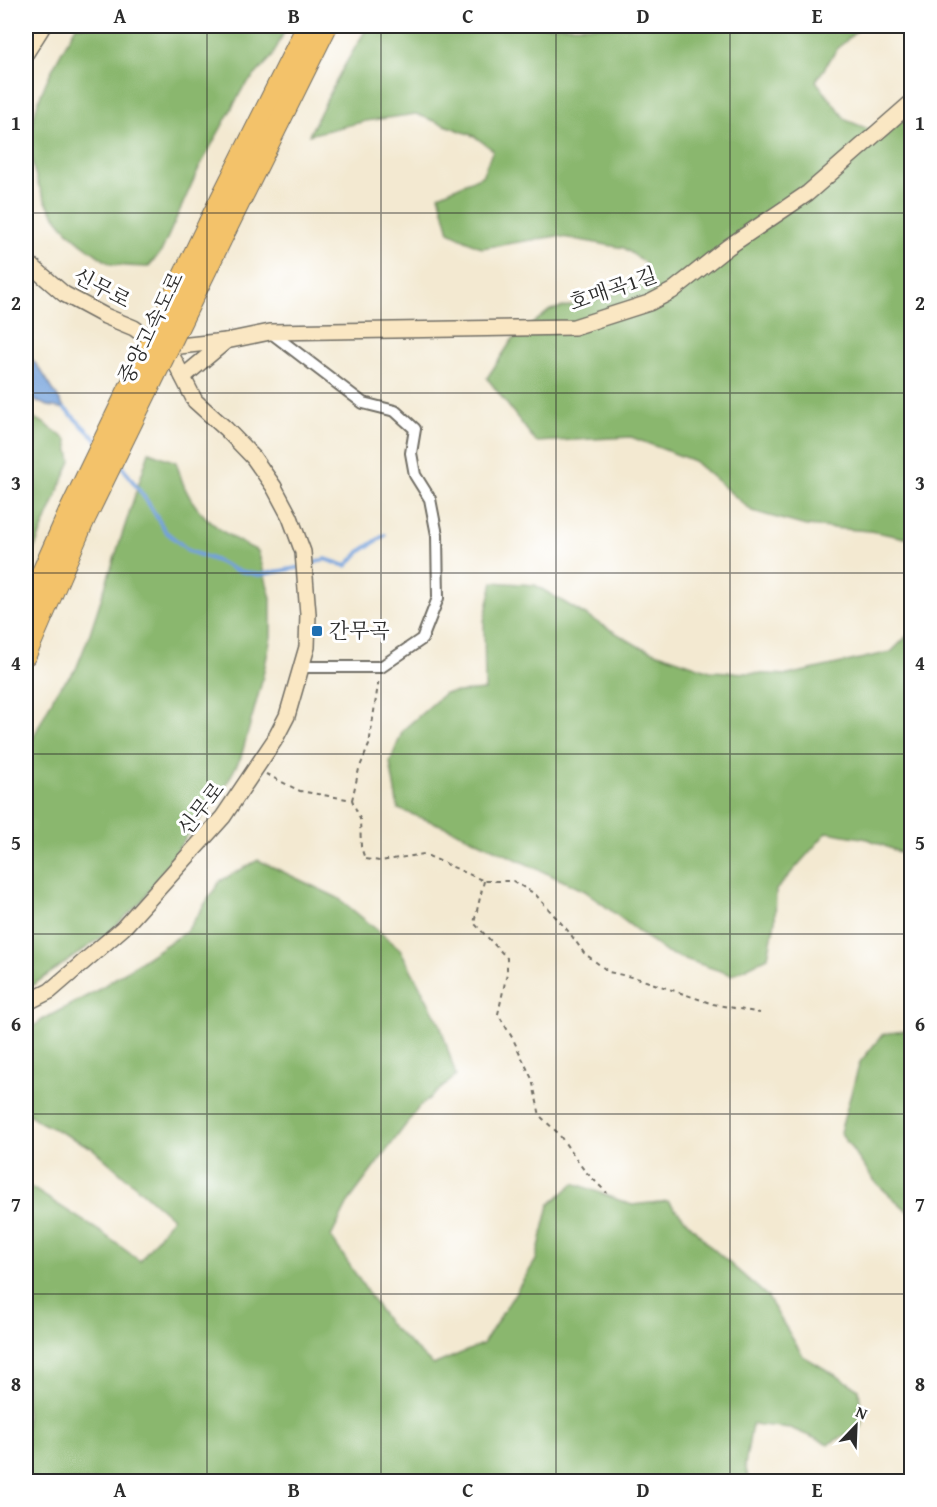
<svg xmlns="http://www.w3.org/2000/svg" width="937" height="1507" viewBox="0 0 937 1507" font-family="'Gentium Book Plus','Noto Serif KR',serif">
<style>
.forest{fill:#8ab76e;stroke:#5a714c;stroke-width:1.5}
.water{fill:#73a1db;stroke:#4f6683;stroke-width:1.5}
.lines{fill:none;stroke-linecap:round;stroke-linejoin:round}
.stream{stroke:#73a1db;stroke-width:4}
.street-casing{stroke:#716e65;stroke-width:14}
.secondary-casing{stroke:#716e65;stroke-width:18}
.highway-casing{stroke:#716e65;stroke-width:22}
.path{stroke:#716e65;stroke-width:2;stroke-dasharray:4.5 4.5;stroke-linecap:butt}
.street{stroke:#fff;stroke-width:10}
.secondary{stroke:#fae7c3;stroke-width:15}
.highway{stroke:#f3c26a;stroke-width:20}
.highway-bridge-casing{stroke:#716e65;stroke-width:22;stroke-linecap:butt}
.highway-bridge{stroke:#f3c26a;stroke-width:20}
.grid{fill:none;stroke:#2b2b2b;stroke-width:1.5;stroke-opacity:0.55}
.poi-dot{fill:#1f6fb2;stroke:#fff;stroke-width:2}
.labels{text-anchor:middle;stroke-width:6;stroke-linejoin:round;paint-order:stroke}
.street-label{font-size:21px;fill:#2b2b2b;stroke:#fff}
.poi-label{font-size:21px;fill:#2b2b2b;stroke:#fff;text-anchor:start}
.neatline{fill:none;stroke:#2b2b2b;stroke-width:2}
.grid-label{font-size:20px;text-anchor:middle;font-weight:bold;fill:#2b2b2b}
</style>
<rect width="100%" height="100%" fill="#fff"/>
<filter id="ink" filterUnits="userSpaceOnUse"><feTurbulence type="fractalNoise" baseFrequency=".0167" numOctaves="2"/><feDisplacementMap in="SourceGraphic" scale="12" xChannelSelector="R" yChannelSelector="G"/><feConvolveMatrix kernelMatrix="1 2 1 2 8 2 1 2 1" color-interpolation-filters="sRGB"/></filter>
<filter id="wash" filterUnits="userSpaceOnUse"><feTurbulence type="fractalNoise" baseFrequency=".008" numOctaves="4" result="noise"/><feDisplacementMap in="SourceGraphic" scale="24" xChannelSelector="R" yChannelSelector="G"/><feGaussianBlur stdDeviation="1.35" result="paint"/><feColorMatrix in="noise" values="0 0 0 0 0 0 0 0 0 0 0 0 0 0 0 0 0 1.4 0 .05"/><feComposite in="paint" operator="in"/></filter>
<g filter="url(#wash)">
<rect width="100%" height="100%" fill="#f3e9d1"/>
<g class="forest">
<path d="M76,26H287L272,57L243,88L199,168L161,252L148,267C136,266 123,267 111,264C104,261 95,253 89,249C49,221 25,175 32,126C38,90 59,57 76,26Z"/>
<path d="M368,26H862L837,49L816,81L846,120L885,136L911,112V539L870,531L806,526L752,511L694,461L631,437L536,442L487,378L512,340L550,310L606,298L641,278L645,263L624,248L557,236L482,248L449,232L439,195L482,176L493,150L474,136L416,114L366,121L309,135L340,73Z"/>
<path d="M26,415L42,422L67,440L71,461L26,568Z"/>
<path d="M149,452L176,462C179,470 181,480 185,488C198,518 229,538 258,551L271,598V637L261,685L241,757L226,785L184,840L142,901L109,932L26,990V752L56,692L76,669L89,636Z"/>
<path d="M493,582L535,585L638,646L710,671L788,675L891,652L911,632V857L868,839L827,832L776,890L775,922L768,957L732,975L667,953L585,891L451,829L398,809L390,762L403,730L445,693L485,690L484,621Z"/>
<path d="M258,860L338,898L400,949L440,1024L456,1076L419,1107L349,1201L331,1237L388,1323L433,1365L483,1344L536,1260L549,1205L574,1183L632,1205L668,1201L710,1246L767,1296L803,1356L859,1389L862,1427L828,1444L790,1428L752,1424L745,1465L749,1481H26V1184L101,1232L140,1261L172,1218L92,1148L40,1122L26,1112V1032L42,1020L96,991L187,931L220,881Z"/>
<path d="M911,1030H912L911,1214L875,1182L840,1132L860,1062L883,1034Z"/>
</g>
<path class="water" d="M26,352L42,372L65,409L48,406L26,397Z"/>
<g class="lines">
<g class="stream">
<path d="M65,409L97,440"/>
<path d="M119,462L149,504L165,531L189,551L217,561L235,570L259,575L302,567"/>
<path d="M309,565L325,559L346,566L361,551L385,535"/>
</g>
</g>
</g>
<g filter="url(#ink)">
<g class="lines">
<defs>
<path id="street" d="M270,332L363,403L395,411L415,429L411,453L415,475L430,499L437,535L438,598L422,639L381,667H301"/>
<g id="secondary">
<path d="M26,53L43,26"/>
<path d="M26,261L64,294L105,316L134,328L172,356L195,401L226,429L253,457L274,487L290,517L303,552L308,614L307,647L287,716L274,741L223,817L123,928L50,991L26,1003"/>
<path d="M161,348L226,341L270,332L574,327L649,303L672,291L728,247L808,193L912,102"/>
<path d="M183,377L226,341"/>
</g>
<g id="highway">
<path d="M209,222L307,26"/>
<path d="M227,228L327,26"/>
<path d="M26,608L68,514"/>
<path d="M26,655L84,521"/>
</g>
</defs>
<use href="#street" class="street-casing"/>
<use href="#secondary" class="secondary-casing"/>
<use href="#highway" class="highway-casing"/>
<g class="path">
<path d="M266,774L300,791L352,800L360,819L361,847L365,859L380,861L424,854L484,881H513L535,894L569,932L584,953L609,972L640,979L713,1004L760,1013"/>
<path d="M352,800L359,769L369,745L379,678"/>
<path d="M484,881L474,923L507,958V973L498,1014L513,1039L532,1079L540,1116L558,1133L584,1170L607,1193"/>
</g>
<use href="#street" class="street"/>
<use href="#secondary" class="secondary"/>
<use href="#highway" class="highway"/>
<defs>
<g id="highway-bridge">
<path d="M68,514L209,222"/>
<path d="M84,521L227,228"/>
</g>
</defs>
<use href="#highway-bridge" class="highway-bridge-casing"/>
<use href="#highway-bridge" class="highway-bridge"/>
</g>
</g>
<path class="grid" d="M207,26V1482M381,26V1482M556,26V1482M730,26V1482M26,213H912M26,393H912M26,573H912M26,754H912M26,934H912M26,1114H912M26,1294H912"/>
<rect class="poi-dot" x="311" y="625" width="12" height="12" rx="3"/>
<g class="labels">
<g class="street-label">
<text transform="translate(102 288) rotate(28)" y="7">신무로</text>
<text transform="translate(613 289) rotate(-19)" y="7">호매곡1길</text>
<text transform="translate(151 328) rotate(-64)" y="7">중앙고속도로</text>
<text transform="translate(201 809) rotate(-52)" y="7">신무로</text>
</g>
<g class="poi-label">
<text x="329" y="638">간무곡</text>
</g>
</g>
<rect width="937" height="1507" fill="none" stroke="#fff" stroke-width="66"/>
<g transform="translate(856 1426) rotate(23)" stroke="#ffffff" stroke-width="4.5" paint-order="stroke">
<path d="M0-4.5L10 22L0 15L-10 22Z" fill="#2b2b2b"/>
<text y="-9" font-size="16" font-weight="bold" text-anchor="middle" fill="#2b2b2b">N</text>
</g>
<rect x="33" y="33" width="871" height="1441" class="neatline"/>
<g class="grid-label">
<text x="120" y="23">A</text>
<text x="294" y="23">B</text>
<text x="468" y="23">C</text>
<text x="643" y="23">D</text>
<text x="817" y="23">E</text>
<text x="16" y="130">1</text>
<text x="920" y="130">1</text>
<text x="16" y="310">2</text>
<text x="920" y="310">2</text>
<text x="16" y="490">3</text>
<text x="920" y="490">3</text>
<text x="16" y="670">4</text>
<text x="920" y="670">4</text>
<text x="16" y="850">5</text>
<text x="920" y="850">5</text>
<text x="16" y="1031">6</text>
<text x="920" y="1031">6</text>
<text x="16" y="1211">7</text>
<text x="920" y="1211">7</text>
<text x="16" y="1391">8</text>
<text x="920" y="1391">8</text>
<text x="120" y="1497">A</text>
<text x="294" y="1497">B</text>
<text x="468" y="1497">C</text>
<text x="643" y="1497">D</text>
<text x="817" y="1497">E</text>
</g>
</svg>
